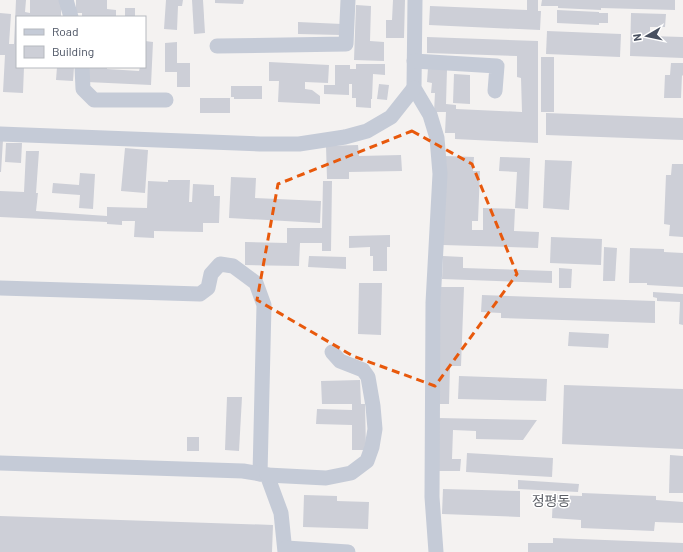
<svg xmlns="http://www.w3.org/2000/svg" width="683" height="552" viewBox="0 0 683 552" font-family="Barlow,'Noto Sans KR',sans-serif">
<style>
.building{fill:#cdcfd7}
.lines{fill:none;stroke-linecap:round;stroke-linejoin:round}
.minor{stroke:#c5cbd7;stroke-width:15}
.marked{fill:none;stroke:#e8590c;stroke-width:3;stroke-dasharray:8 5;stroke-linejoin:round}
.labels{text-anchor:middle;stroke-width:3;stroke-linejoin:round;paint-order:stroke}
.quarter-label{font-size:14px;fill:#5d6067;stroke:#fff}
</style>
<rect width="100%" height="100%" fill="#f4f2f1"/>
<g class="building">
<path d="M16,0H26L25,12L30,13V0H61V17H17V67H24L23,93L3,92L5,55H0V13L11,14L9,44H14Z"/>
<path d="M76,0H107V9L116,10V17H82V13H76Z"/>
<path d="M166,0H183L182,6H178L177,30L164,29Z"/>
<path d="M192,0H203L205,33L194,34Z"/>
<path d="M215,0H244L243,4L215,3Z"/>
<path d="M393,0H405L404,38H386V20H392Z"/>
<path d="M527,0H538V11H541L540,30L429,25L430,6L527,10Z"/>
<path d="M542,0H675V10L601,8V10L558,8V6H541Z"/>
<path d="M356,5L371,6L370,41L384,42V61L354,60Z"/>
<rect x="125" y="8" width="10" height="9"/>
<path d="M557,10L599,12V13H608V23H599V25L557,23Z"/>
<path d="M631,13L666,14L665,27H650V36L683,37V58L630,56Z"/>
<path d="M298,22L342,24L341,35L298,34Z"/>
<path d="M547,31L621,34L620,57L546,54Z"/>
<path d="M427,37L538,41V143L455,139V133H445L446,112H434L435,93H431L432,83L427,82L428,68L447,69L446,104L456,105V109L522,112L521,78L517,77V56L427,53Z"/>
<path d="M145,41L153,42L151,85L87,82L88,67H107V69L139,71L140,67H145Z"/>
<path d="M177,42V63H190V87H177V72H165V43Z"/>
<rect x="541" y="57" width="13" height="55"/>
<path d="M269,62L329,65L328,83L305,82V89L312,90L320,96V104L278,102L279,81H269Z"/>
<path d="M671,63H683V76L682,75L681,98H664L665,75H670Z"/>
<path d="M356,64H385V75L373,74L372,99H371V108L356,107V98H352V84H349V95L324,94V85H335V65H350V69H356Z"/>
<path d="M57,67H74L73,81L56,80Z"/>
<path d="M454,74L470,75V104L453,103Z"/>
<path d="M379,84L389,85L387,100L377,99Z"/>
<path d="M231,86H262V99H234V97H231Z"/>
<rect x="200" y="98" width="30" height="15"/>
<path d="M546,113L683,118V140L546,135Z"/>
<path d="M0,140H3L1,172H0Z"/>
<path d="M6,143H22L21,163L5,162Z"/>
<path d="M358,145L359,156L401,155L402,171L349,172V179H327L326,146Z"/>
<path d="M125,148L148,150L145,193L121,191Z"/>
<path d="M26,151H39L36,193H38L36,211L107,216V207L147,208L148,181L168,182V180H190L189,202H192L193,184L214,185V196H220L219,223H203V232L154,231V238L134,237L135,221H122V225L107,224V222L0,217V191L24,192Z"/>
<path d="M445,156L474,157L473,171H480L478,221H472V230H483V208L515,209L514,231L539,232L538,248L443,245Z"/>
<path d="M500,157L530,158L528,209L515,208L517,172L499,171Z"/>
<path d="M545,160L572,161L569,210L543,208Z"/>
<path d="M672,164H683V237L669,236L670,225L664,224L666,175H671Z"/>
<path d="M80,173L95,174L93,209L79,208L80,195L52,193L53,183L79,185Z"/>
<path d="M231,177L256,178L255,198L321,201L320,223L229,218Z"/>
<path d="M323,181H332L331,251H322V243H300L299,266L245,265V242L287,243V228H322Z"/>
<path d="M390,235V247H387V271H373V256H370V247L349,248V236Z"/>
<path d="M551,237L602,239L601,265L550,263Z"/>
<path d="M604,247L617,248L615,281H603Z"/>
<path d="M630,248L664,249V252L683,253V287L647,285V283H629Z"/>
<path d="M309,256L346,257V269L308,267Z"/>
<path d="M443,256L463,257V268L552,271V283L442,279Z"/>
<path d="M559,268L572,269L571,288H559Z"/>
<path d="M359,283H382L381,335L358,334Z"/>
<path d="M439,287H464L461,366H450L449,404H436Z"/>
<path d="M653,292L683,294V325L679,324L680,302L657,301V298L653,297Z"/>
<path d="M482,295L655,301V323L501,318V313L481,312Z"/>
<path d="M569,332L609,334L608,348L568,346Z"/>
<path d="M459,376L547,379L546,401L458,399Z"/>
<path d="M360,380L361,404H365L366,450H352V425L316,424L317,409L352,410V404H322L321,381Z"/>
<path d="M564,385L683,389V449L562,444Z"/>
<path d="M227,397H242L239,451L225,450Z"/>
<path d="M438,418L537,420L523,440L476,439V431L453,430L452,459H461L460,471H438Z"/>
<rect x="187" y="437" width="12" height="14"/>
<path d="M467,453L553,458L552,477L466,472Z"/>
<path d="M670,455L683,456V493H669Z"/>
<path d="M518,480L579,484L578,492L518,489Z"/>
<path d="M443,489L520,491V517L442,514Z"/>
<path d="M582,493L656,496V500L683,502V523L655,522L654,531L581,528V520L552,518L553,495L582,496Z"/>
<path d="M304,495L337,496V501L369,502L368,529L303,527Z"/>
<path d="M0,516L273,525L272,552H0Z"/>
<path d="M553,538L683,543V552H528V543H553Z"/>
</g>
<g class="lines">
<g class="minor">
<path d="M66,0L71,17"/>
<path d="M415,0L414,88L430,115L437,138L440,174L433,303L432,497L436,552"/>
<path d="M217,46L346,44L348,0"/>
<path d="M414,61L497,66L495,91"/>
<path d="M82,67L83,89L94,100H166"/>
<path d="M0,134L260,144H299L345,137L367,131L391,117L414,88"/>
<path d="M0,288L200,294L208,288L211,274L220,264L233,266L256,283L264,305L260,474"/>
<path d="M0,463L243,471L267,475L281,513L285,552"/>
<path d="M267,475L326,478L351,473L367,461L372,447L375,429L373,406L368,377L363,370L340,361L332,352"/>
<path d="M286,548L348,552"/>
</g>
</g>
<path class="marked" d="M412,131L472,164L517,274L435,386L353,356L257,300L278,184Z"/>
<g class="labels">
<g class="quarter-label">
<text x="551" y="506">정평동</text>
</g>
</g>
<rect x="16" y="16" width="130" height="52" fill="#ffffff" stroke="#b6b9bf"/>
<rect x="24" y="29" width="20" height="6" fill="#c5cbd7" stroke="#b6b9bf"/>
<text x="52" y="36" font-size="12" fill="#485060">Road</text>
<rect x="24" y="46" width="20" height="12" fill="#cdcfd7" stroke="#b6b9bf"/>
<text x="52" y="56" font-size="12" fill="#485060">Building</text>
<g transform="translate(647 36) rotate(261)" stroke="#ffffff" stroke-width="3" paint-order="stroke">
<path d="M0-3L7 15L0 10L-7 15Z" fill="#485060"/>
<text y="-6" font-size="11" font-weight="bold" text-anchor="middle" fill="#485060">N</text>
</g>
</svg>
